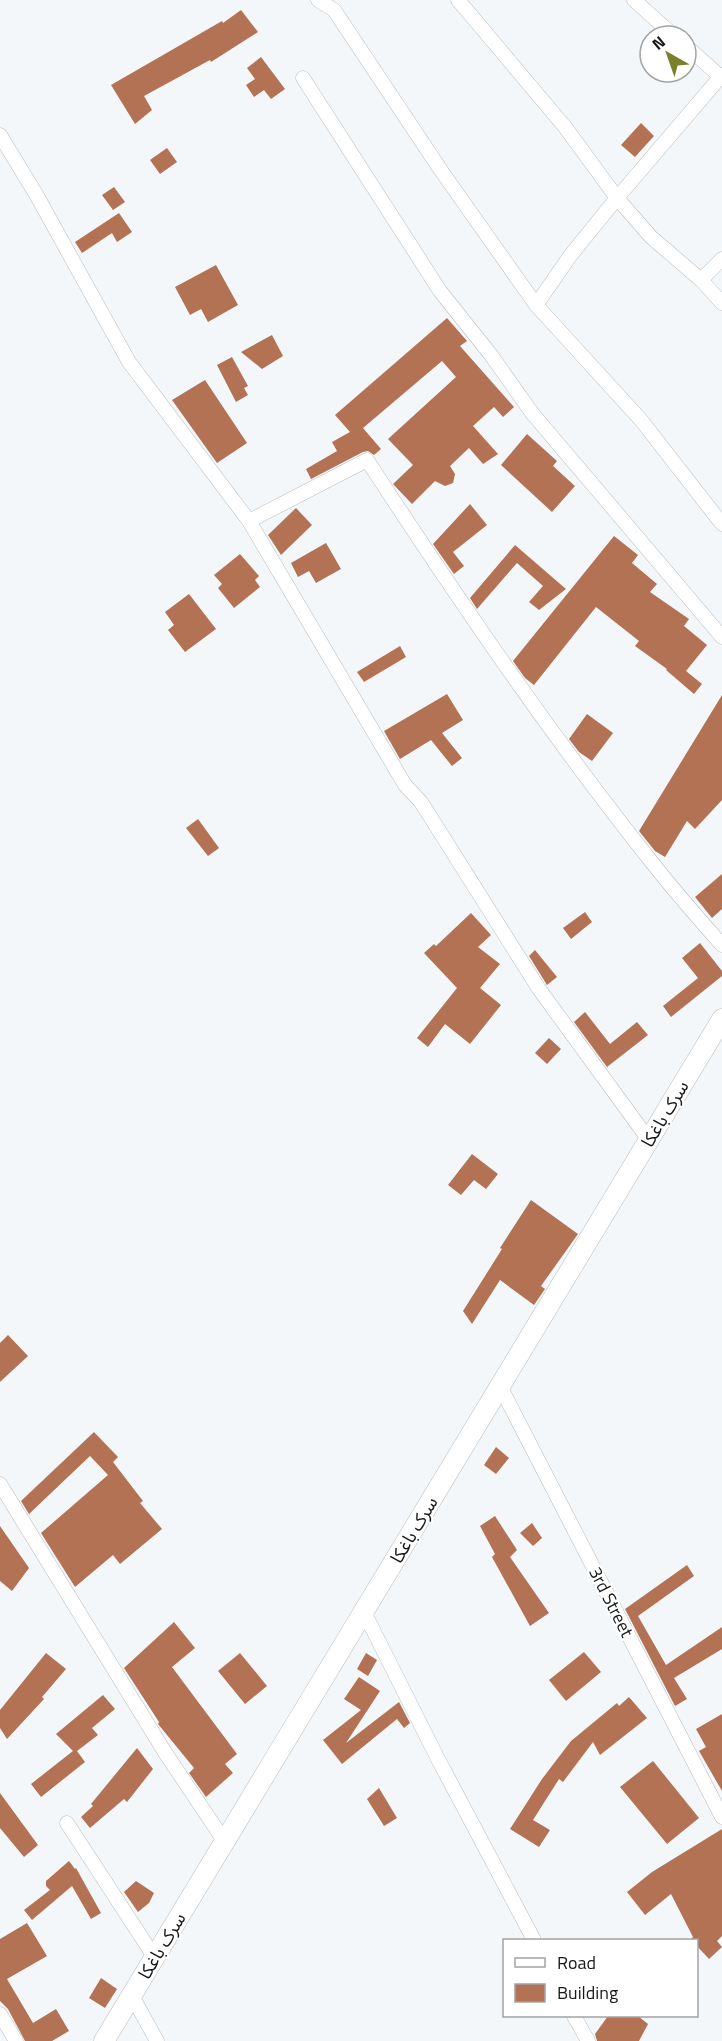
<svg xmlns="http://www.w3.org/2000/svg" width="722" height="2041" viewBox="0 0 722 2041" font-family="'Titillium Web','Noto Sans Arabic',sans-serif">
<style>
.building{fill:#b37254}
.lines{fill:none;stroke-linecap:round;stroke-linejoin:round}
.street-casing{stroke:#b8bcbe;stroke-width:15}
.secondary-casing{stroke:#b8bcbe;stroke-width:21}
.street{stroke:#fff;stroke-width:14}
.secondary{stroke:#fff;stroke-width:20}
.labels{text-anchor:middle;stroke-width:4.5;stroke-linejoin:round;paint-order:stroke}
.street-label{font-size:18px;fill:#161819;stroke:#fff}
</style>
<rect width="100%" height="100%" fill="#f4f7fa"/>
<g class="building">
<path d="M241,10L258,32L211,62L210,60L144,96L152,110L135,124L111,85L222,21L223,23Z"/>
<path d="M261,57L285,89L271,99L264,90L254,97L246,85L255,79L247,68Z"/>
<path d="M641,123L654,136L635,157L621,145Z"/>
<path d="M167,148L177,162L160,174L150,160Z"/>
<path d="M114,187L125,202L113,210L102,195Z"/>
<path d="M119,213L132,232L117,242L112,233L82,253L75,242Z"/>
<path d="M216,265L238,305L208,322L201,309L190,315L175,287Z"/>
<path d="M447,318L467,341L460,346L514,407L503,417L494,407L473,426L498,454L483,464L469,448L450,466L455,474L453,483L445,486L435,481L412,504L393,484L413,465L388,439L456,377L442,361L363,428L381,449L374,455L368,451L363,452L311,479L306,469L337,451L332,442L350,432L335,415Z"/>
<path d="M272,335L283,356L262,369L241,352Z"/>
<path d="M232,357L248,386L244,388L248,395L236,402L217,365Z"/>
<path d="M205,380L247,443L217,463L172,400Z"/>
<path d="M527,434L557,461L553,466L575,486L552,512L501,465Z"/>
<path d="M470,504L487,525L453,552L464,566L454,574L433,544Z"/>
<path d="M296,508L312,525L281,555L268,535Z"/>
<path d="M614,536L638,555L632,563L657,584L650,592L689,619L684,626L707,645L686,671L702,684L694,694L666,670L667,669L635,646L639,641L596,607L534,685L525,678L513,661Z"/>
<path d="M326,543L341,569L316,583L309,571L298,577L291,563Z"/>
<path d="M515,545L566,589L539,610L529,602L543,586L517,563L477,609L470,598Z"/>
<path d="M240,554L259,576L255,580L260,587L234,608L218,588L222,584L214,575Z"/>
<path d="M189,594L216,629L185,652L168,630L174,625L165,612Z"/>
<path d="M400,646L406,657L364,682L357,672Z"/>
<path d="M447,694L463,720L442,733L462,758L452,766L431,740L400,759L384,731Z"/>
<path d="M722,695V800L695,829L687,821L665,857L655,851L639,831Z"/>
<path d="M587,714L613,733L592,761L579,752L569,739Z"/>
<path d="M198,819L219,848L208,856L186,828Z"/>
<path d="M722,874V909L712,918L695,897Z"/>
<path d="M585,912L592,922L571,939L563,928Z"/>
<path d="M471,913L491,935L478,947L500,964L480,988L501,1005L470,1044L445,1024L428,1047L417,1038L457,988L424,953L434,944L436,946Z"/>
<path d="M700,943L722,971V976L671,1017L663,1006L698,978L682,958Z"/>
<path d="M535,950L557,977L547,985L529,956Z"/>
<path d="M585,1012L610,1044L637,1022L648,1035L607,1067L574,1022Z"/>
<path d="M549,1038L561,1049L547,1064L535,1053Z"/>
<path d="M472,1154L498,1174L486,1189L474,1180L461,1195L448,1185Z"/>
<path d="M531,1200L578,1234L541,1286L545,1289L534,1305L500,1280L472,1324L463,1311L502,1249L500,1248Z"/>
<path d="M8,1335L28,1356L0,1382V1343Z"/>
<path d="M94,1432L118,1457L113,1462L143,1501L140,1503L162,1529L120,1564L113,1555L75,1587L41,1533L108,1475L90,1456L29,1514L21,1501Z"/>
<path d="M496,1447L509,1458L496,1474L484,1465Z"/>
<path d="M495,1516L517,1550L510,1557L549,1613L530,1626L492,1557L495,1554L480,1526Z"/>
<path d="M532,1523L542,1538L533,1546L520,1533Z"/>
<path d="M0,1526L29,1568L12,1591L0,1581Z"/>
<path d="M687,1565L694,1576L638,1616L666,1665L722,1627V1649L674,1678L687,1699L675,1706L625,1609Z"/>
<path d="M174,1622L195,1648L172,1667L237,1754L225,1764L233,1773L206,1797L189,1773L194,1768L158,1724L159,1722L124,1668Z"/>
<path d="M584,1652L601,1672L566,1701L549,1680Z"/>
<path d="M46,1653L66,1669L42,1697L44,1699L7,1739L0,1728V1710Z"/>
<path d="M240,1653L267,1686L245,1704L218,1671Z"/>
<path d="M366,1653L377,1660L368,1676L357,1669Z"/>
<path d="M359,1677L380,1691L346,1743L399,1702L410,1723L404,1728L397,1719L342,1764L323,1740L361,1710L344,1699Z"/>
<path d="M103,1695L115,1709L92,1728L98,1735L77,1751L85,1762L41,1797L31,1784L73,1751L56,1734Z"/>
<path d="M629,1697L647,1718L600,1755L593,1742L563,1782L559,1779L533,1820L550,1830L539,1847L510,1829L542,1779L571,1741L617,1703L619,1706Z"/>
<path d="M722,1714V1791L699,1751L706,1747L696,1729Z"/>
<path d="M137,1748L153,1769L127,1802L124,1799L90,1828L81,1817L93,1806L91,1804Z"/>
<path d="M653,1761L699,1818L667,1844L620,1787Z"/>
<path d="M379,1788L397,1818L384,1826L367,1799Z"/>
<path d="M0,1793L38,1845L24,1857L0,1828Z"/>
<path d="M722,1829V1936L717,1941L722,1947L709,1959L696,1945V1941L691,1939L693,1937L671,1894L645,1915L627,1892L652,1872Z"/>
<path d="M69,1861L75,1869L76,1868L101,1913L91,1919L72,1886L32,1920L24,1910L50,1890L46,1886V1881Z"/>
<path d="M136,1881L154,1893L149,1903L138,1912L124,1892Z"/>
<path d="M27,1923L47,1956L7,1979L33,2023L56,2009L69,2031L52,2041H25L8,2009L0,2001V1939Z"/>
<path d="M101,1978L117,1989L105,2008L89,1998Z"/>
<path d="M608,2016H638L648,2024L639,2041H597L595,2034Z"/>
</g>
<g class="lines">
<defs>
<g id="street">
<path d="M318,0L334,10L440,169L536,305L641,420L722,524"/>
<path d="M458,0L565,127L617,198L651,237L701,280L722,303"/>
<path d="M634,0L674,36"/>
<path d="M686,46L722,78"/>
<path d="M303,78L440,291L491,355L532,413L722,637"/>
<path d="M0,135L37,196L129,362L249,521L405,785L421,802L539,989L649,1140"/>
<path d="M701,280L722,259"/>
<path d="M536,305L570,256L617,198L722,75"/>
<path d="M249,521L367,460C458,599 551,736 654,865C676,893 699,919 722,945"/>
<path d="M500,1386L722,1817"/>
<path d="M0,1484L166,1754L225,1842"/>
<path d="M364,1612L438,1759L534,1940"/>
<path d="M67,1823L155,1958"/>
<path d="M132,1996L157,2041"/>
<path d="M0,2014L16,2041"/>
<path d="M574,2016L588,2041"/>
</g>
<path id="secondary" d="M104,2041L722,1019"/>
</defs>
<use href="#street" class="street-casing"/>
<use href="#secondary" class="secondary-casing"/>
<use href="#street" class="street"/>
<use href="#secondary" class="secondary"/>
</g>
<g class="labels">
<g class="street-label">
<text transform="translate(665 1114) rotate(-59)" y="6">سرک باغکا</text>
<text transform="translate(414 1530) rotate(-59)" y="6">سرک باغکا</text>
<text transform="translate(611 1602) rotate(63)" y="6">3rd Street</text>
<text transform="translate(162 1946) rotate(-59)" y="6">سرک باغکا</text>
</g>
</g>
<rect x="503" y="1939" width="195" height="78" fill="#ffffff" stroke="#a2a3a3" stroke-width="1.5"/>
<rect x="515" y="1958" width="30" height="9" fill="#ffffff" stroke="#a2a3a3" stroke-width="1.5"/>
<text x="557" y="1969" font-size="18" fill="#161819">Road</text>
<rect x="515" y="1984" width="30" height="18" fill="#b37254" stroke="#a2a3a3" stroke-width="1.5"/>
<text x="557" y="1999" font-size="18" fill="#161819">Building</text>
<g transform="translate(668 54) rotate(320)"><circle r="28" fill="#ffffff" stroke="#a2a3a3" stroke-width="1.5"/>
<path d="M0-4.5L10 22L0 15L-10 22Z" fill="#7a812c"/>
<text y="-9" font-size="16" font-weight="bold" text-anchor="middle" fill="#161819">N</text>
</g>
</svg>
